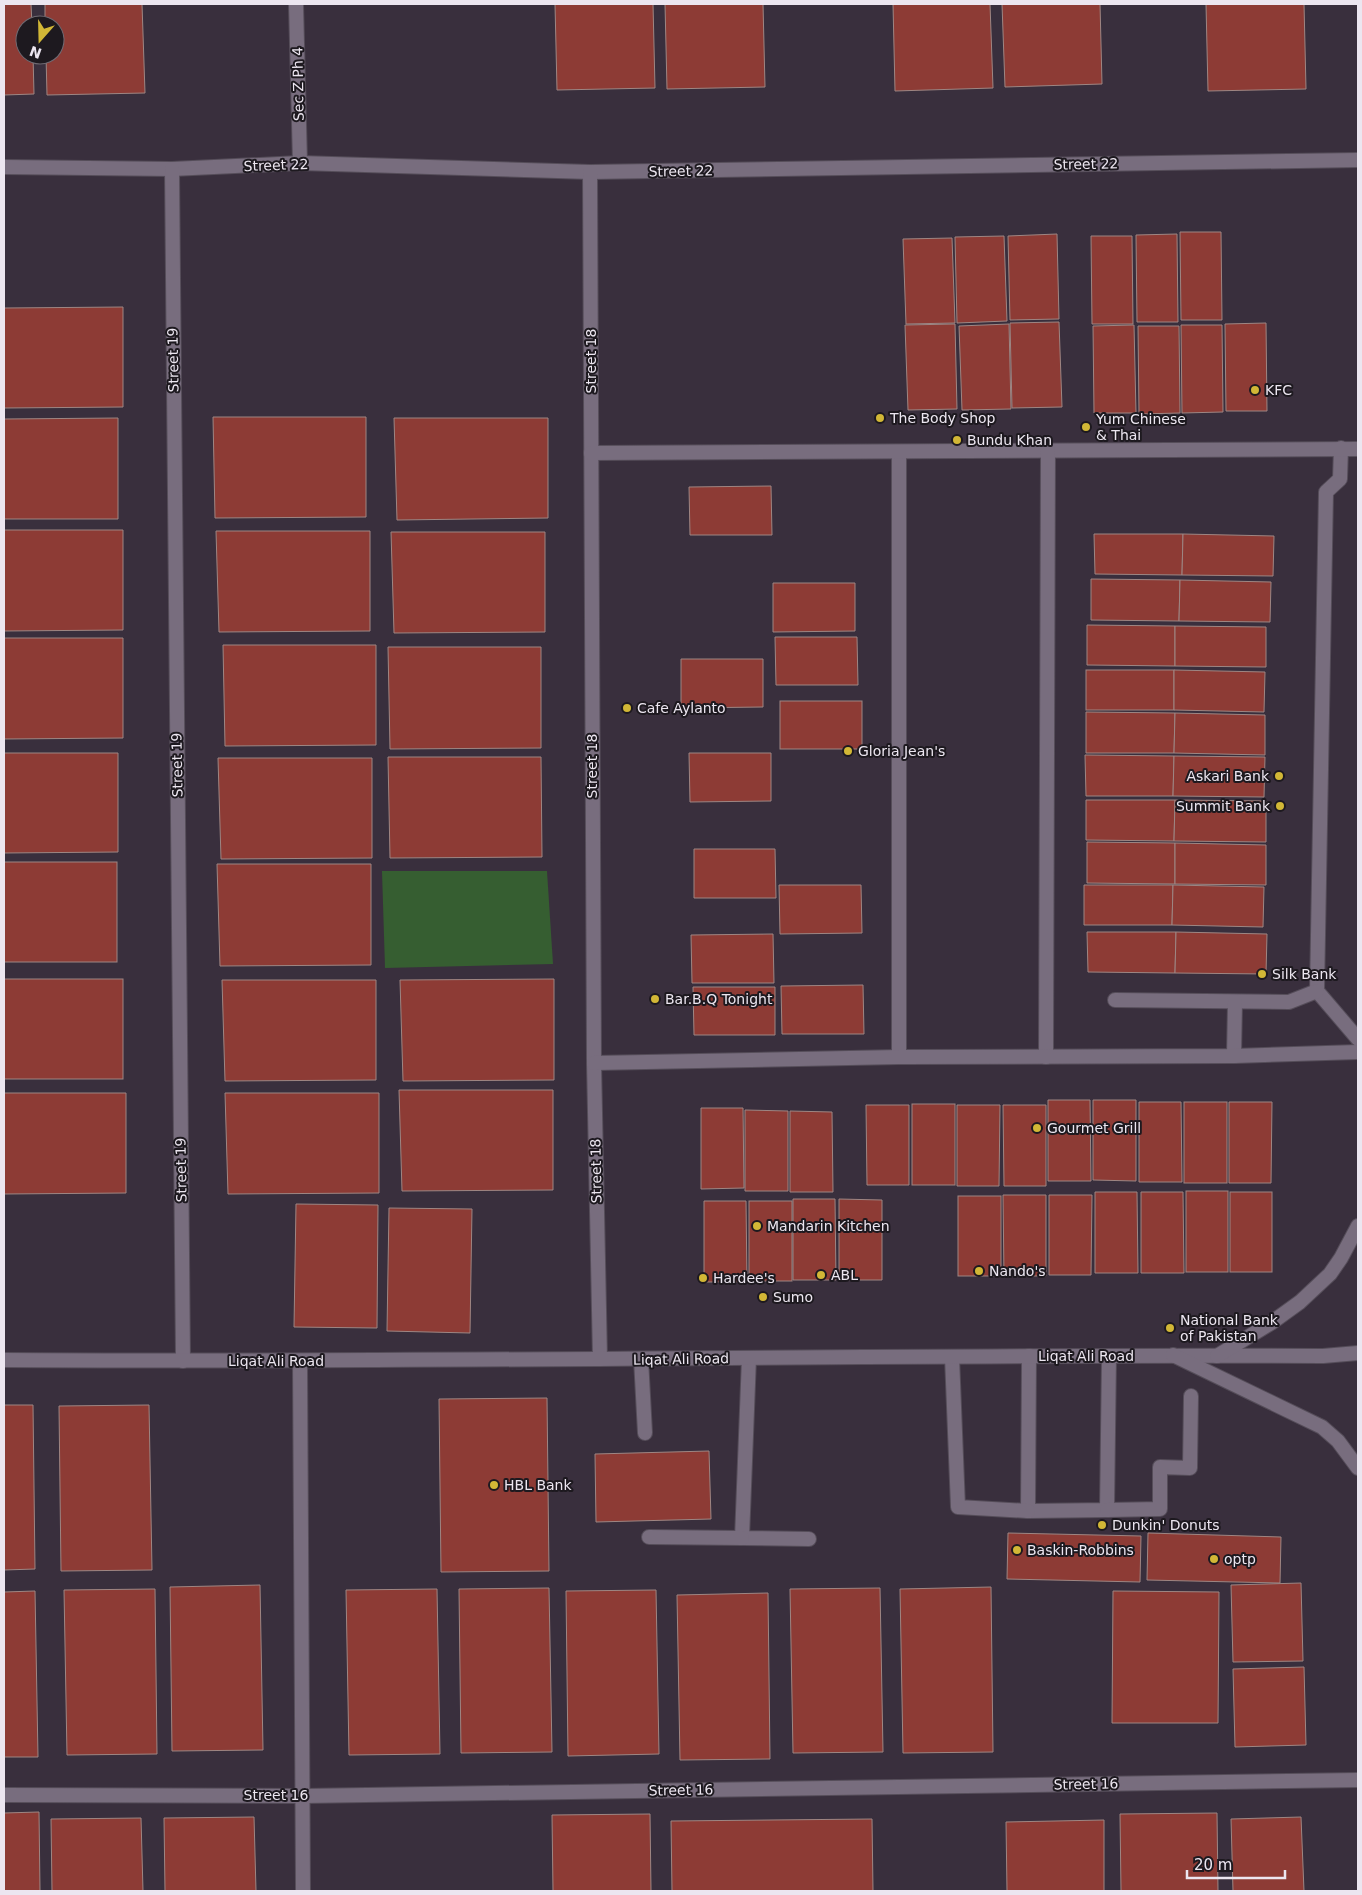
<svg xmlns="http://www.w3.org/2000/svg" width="1362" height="1895" viewBox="0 0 1362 1895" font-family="'DejaVu Sans',sans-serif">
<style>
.green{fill:#365e31}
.building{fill:#8d3b35;stroke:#9e8683}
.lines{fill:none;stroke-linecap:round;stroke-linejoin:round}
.service-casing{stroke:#554d59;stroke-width:16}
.minor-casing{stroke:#554d59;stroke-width:16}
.tertiary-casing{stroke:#554d59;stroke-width:16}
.secondary-casing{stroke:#554d59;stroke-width:16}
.service{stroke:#786d7e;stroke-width:14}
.minor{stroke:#786d7e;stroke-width:14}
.tertiary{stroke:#786d7e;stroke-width:14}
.secondary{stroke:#786d7e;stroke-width:14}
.poi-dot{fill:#d2b736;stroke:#1d191f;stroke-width:2}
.labels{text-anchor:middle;stroke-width:4;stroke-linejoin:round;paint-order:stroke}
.street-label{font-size:14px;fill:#ece6f0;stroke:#1d191f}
.poi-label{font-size:14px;fill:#ece6f0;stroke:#1d191f;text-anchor:start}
</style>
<rect width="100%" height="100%" fill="#392f3d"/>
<path class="green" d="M382,871H547L553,964L385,968Z"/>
<g class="building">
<path d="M4,4H31L32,25H25V55H33L34,94L4,95Z"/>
<path d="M45,4H142L145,93L47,95L46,55H55V25H45Z"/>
<path d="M555,4H653L655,88L557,90Z"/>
<path d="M665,4H763L765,87L667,89Z"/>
<path d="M893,4H990L993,88L895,91Z"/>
<path d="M1002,4H1100L1102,84L1005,87Z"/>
<path d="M1206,4H1304L1306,89L1208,91Z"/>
<path d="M1180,232H1221L1222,320H1181Z"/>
<path d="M1057,234L1059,319L1010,320L1008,236Z"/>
<path d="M1177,234L1178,322H1137L1136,235Z"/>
<path d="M1004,236L1007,321L957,323L955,237Z"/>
<path d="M1091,236H1132L1133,324H1092Z"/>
<path d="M952,238L955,323L906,324L903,239Z"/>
<path d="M123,307V407L4,408V308Z"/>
<path d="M1059,322L1062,407L1012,408L1010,323Z"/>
<path d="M1266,323L1267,411H1226L1225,324Z"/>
<path d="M955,324L957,409L908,410L905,325Z"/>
<path d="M1009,324L1011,409L962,410L959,326Z"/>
<path d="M1134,325L1136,413H1094L1093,326Z"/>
<path d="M1181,325H1222L1223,412L1182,413Z"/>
<path d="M1138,326H1179L1180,413L1139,414Z"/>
<path d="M213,417H366V517L215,518Z"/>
<path d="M118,418V519H4V419Z"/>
<path d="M394,418H548V518L397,520Z"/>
<path d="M771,486L772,535H690L689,487Z"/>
<path d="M4,530H123V630L4,631Z"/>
<path d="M216,531H370V631L219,632Z"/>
<path d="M391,532H545V632L394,633Z"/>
<path d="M1094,534H1183L1182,575L1095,574Z"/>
<path d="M1183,534L1274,536L1273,576L1182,575Z"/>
<path d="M1091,579L1180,580L1179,621L1091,620Z"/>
<path d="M1180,580L1271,582L1270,622L1179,621Z"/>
<path d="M773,583H855V631L773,632Z"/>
<path d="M1087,625L1175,626V666L1087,665Z"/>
<path d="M1175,626L1266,627V667L1175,666Z"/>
<path d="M775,637H857L858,685H776Z"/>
<path d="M4,638H123V738L4,739Z"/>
<path d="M223,645H376V745L225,746Z"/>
<path d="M388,647H541V748L390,749Z"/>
<path d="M681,659H763V707L681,708Z"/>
<rect x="1086" y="670" width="88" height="40"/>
<path d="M1174,670L1265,672L1264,712L1174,710Z"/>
<rect x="780" y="701" width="82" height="48"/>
<path d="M1086,712L1175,713L1174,753H1086Z"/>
<path d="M1175,713L1265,715V755L1174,753Z"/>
<path d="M4,753H118V852L4,853Z"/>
<path d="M689,753H771V801L690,802Z"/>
<path d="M1085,755L1174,756L1173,796H1086Z"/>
<path d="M1174,756L1265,757L1264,797L1173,796Z"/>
<path d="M388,757H541L542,857L390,858Z"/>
<path d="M218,758H372V858L221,859Z"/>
<path d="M1086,800H1175L1174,841L1086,840Z"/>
<path d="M1175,800L1266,801V842L1174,841Z"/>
<path d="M1087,842L1175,843V884L1087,883Z"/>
<path d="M1175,843L1266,845V885L1175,884Z"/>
<path d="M694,849H775L776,898H694Z"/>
<rect x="4" y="862" width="113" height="100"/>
<path d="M217,864H371V965L220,966Z"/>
<path d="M779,885H861L862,933L780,934Z"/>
<path d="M1084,885H1173L1172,925H1084Z"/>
<path d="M1173,885L1264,887L1263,927L1172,925Z"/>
<path d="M1087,932H1176L1175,973L1088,972Z"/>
<path d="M1176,932L1267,934L1266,974L1175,973Z"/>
<path d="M773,934L774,983H692L691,935Z"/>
<rect x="4" y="979" width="119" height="100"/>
<path d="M554,979V1080L403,1081L400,980Z"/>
<path d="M222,980H376V1080L225,1081Z"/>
<path d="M863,985L864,1034H782L781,986Z"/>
<path d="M693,987H775V1035H694Z"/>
<path d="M399,1090H553V1190L402,1191Z"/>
<path d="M4,1093H126V1193L4,1194Z"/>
<path d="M225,1093H379V1193L228,1194Z"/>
<path d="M1048,1100H1090L1091,1181H1048Z"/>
<path d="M1093,1100H1136V1181L1093,1180Z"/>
<path d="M1139,1102H1181L1182,1182H1139Z"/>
<rect x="1184" y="1102" width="43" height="81"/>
<path d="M1229,1102H1272L1271,1183H1229Z"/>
<rect x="912" y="1104" width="43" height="81"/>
<path d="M866,1105H909V1185H867Z"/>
<path d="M957,1105H1000L999,1186H957Z"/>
<path d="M1003,1105H1046V1186H1004Z"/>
<path d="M701,1108H743L744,1188L701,1189Z"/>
<path d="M745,1110L788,1111V1191H745Z"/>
<path d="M790,1111L832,1112L833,1192H790Z"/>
<rect x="1186" y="1191" width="42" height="81"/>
<path d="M1095,1192H1137L1138,1273H1095Z"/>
<path d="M1141,1192H1183L1184,1273H1141Z"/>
<rect x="1230" y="1192" width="42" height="80"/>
<path d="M1003,1195H1046V1276H1004Z"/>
<path d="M1049,1195H1092L1091,1275H1049Z"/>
<rect x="958" y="1196" width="43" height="80"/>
<path d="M793,1199H835L836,1280H793Z"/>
<path d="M839,1199L882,1200V1280H839Z"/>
<path d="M704,1201H746L747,1282H704Z"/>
<rect x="749" y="1201" width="43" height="80"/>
<path d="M296,1204L378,1205L377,1328L294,1327Z"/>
<path d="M389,1208L472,1209L470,1333L387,1331Z"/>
<path d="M547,1398L549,1571L441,1572L439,1399Z"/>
<path d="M4,1405H33L35,1569L4,1570Z"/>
<path d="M149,1405L152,1570L61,1571L59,1406Z"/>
<path d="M709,1451L711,1519L596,1522L595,1454Z"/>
<path d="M1008,1533L1141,1536L1140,1582L1007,1579Z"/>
<path d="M1148,1533L1281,1537L1280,1583L1147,1580Z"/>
<path d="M1301,1583L1303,1661L1233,1662L1231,1585Z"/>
<path d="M260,1585L263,1750L172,1751L170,1587Z"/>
<path d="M991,1587L993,1752L903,1753L900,1589Z"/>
<path d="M549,1588L552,1752L461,1753L459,1589Z"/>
<path d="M880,1588L883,1752L793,1753L790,1589Z"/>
<path d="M155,1589L157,1754L67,1755L64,1590Z"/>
<path d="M437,1589L440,1754L349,1755L346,1590Z"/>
<path d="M656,1590L659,1754L568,1756L566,1591Z"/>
<path d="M35,1591L38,1757H4V1592Z"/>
<path d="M1113,1591L1219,1592L1218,1723H1112Z"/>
<path d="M768,1593L770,1759L680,1760L677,1595Z"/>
<path d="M1304,1667L1306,1745L1235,1747L1233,1669Z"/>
<path d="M39,1812L40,1891H4V1813Z"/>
<path d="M1217,1813L1218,1891H1121L1120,1814Z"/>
<path d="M650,1814L651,1891H553L552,1815Z"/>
<path d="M254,1817L256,1891H165L164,1818Z"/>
<path d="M1301,1817L1304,1891H1233L1231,1819Z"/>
<path d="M141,1818L143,1891H52L51,1819Z"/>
<path d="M872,1819L873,1891H672L671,1821Z"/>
<path d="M1104,1820V1891H1007L1006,1822Z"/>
</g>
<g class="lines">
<defs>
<g id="service">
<path d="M1341,448L1340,479L1326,492L1317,991L1358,1039"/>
<path d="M1115,1000L1289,1002L1317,991"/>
<path d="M1234,1056L1235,1002"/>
<path d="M1029,1356L1028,1511L1107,1510L1109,1356"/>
<path d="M952,1357L958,1507L1028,1511"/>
<path d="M749,1358L742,1538L809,1539"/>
<path d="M641,1359L645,1433"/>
<path d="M1107,1510L1160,1509V1467L1190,1468L1191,1396"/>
<path d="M649,1537L742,1538"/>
</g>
<g id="minor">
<path d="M296,4L300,163"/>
<path d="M4,167L172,169L300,163L590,172L1358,160"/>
<path d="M172,169L183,1361"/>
<path d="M590,172L594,1063L600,1359"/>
<path d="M899,452V1057"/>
<path d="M591,453L1358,449"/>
<path d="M1046,1057L1048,450"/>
<path d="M594,1063L899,1057L1234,1056L1358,1052"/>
<path d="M300,1361L303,1891"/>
<path d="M4,1795L303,1796L1358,1780"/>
</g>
<path id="tertiary" d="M4,1360C444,1363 883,1354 1323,1356L1358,1353"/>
<g id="secondary">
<path d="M1173,1355L1322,1427L1338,1441L1358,1468"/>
<path d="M1217,1356L1271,1323L1300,1302L1330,1274L1341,1258L1358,1226"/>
</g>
</defs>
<use href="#service" class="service-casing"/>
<use href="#minor" class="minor-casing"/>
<use href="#tertiary" class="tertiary-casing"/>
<use href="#secondary" class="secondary-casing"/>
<use href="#service" class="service"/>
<use href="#minor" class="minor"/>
<use href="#tertiary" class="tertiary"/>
<use href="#secondary" class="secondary"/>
</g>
<g class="poi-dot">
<circle cx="1255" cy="390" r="5"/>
<circle cx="880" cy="418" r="5"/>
<circle cx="1086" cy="427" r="5"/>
<circle cx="957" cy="440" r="5"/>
<circle cx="627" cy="708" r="5"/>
<circle cx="848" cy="751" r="5"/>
<circle cx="1279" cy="776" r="5"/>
<circle cx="1280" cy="806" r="5"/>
<circle cx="1262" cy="974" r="5"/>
<circle cx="655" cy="999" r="5"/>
<circle cx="1037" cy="1128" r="5"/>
<circle cx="757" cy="1226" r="5"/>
<circle cx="979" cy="1271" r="5"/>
<circle cx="821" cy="1275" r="5"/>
<circle cx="703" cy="1278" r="5"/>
<circle cx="763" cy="1297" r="5"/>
<circle cx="1170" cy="1328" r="5"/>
<circle cx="494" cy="1485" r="5"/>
<circle cx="1102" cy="1525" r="5"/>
<circle cx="1017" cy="1550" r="5"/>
<circle cx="1214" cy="1559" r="5"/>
</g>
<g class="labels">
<g class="street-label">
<text transform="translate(298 84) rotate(-91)" y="5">Sec Z Ph 4</text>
<text transform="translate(1086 164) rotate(-1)" y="5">Street 22</text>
<text transform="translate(276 165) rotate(-2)" y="5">Street 22</text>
<text transform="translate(681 171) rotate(-1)" y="5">Street 22</text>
<text transform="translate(173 360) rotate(-91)" y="5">Street 19</text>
<text transform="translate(591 361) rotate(-90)" y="5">Street 18</text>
<text transform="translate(177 765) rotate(-91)" y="5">Street 19</text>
<text transform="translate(592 766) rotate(-90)" y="5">Street 18</text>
<text transform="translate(181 1170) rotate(-91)" y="5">Street 19</text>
<text transform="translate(596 1171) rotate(-91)" y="5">Street 18</text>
<text x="1086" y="1361">Liqat Ali Road</text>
<text transform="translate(681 1359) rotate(-1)" y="5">Liqat Ali Road</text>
<text x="276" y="1366">Liqat Ali Road</text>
<text transform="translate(1086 1784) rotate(-1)" y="5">Street 16</text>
<text transform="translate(681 1790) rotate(-1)" y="5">Street 16</text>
<text x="276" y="1800">Street 16</text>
</g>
<g class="poi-label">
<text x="1265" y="395">KFC</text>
<text x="890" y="423">The Body Shop</text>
<text x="1096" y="424">Yum Chinese<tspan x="1096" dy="16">&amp; Thai</tspan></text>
<text x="967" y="445">Bundu Khan</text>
<text x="637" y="713">Cafe Aylanto</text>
<text x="858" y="756">Gloria Jean's</text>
<text x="1269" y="781" text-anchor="end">Askari Bank</text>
<text x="1270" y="811" text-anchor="end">Summit Bank</text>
<text x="1272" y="979">Silk Bank</text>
<text x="665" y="1004">Bar.B.Q Tonight</text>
<text x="1047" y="1133">Gourmet Grill</text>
<text x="767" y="1231">Mandarin Kitchen</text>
<text x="989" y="1276">Nando's</text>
<text x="831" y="1280">ABL</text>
<text x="713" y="1283">Hardee's</text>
<text x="773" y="1302">Sumo</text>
<text x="1180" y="1325">National Bank<tspan x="1180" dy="16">of Pakistan</tspan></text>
<text x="504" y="1490">HBL Bank</text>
<text x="1112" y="1530">Dunkin' Donuts</text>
<text x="1027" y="1555">Baskin-Robbins</text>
<text x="1224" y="1564">optp</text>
</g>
</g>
<rect width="1362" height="1895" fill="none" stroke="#ece6f0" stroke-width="10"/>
<g transform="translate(40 40) rotate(200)"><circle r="24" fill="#1d191f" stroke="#706b73"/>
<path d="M0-4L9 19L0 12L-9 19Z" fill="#d2b736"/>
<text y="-8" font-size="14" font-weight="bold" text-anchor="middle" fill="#ece6f0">N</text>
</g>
<path d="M1187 1870v8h98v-8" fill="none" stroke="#ece6f0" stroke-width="2.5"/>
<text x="1194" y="1870" font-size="15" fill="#ece6f0" stroke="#1d191f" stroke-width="4" paint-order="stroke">20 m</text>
</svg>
